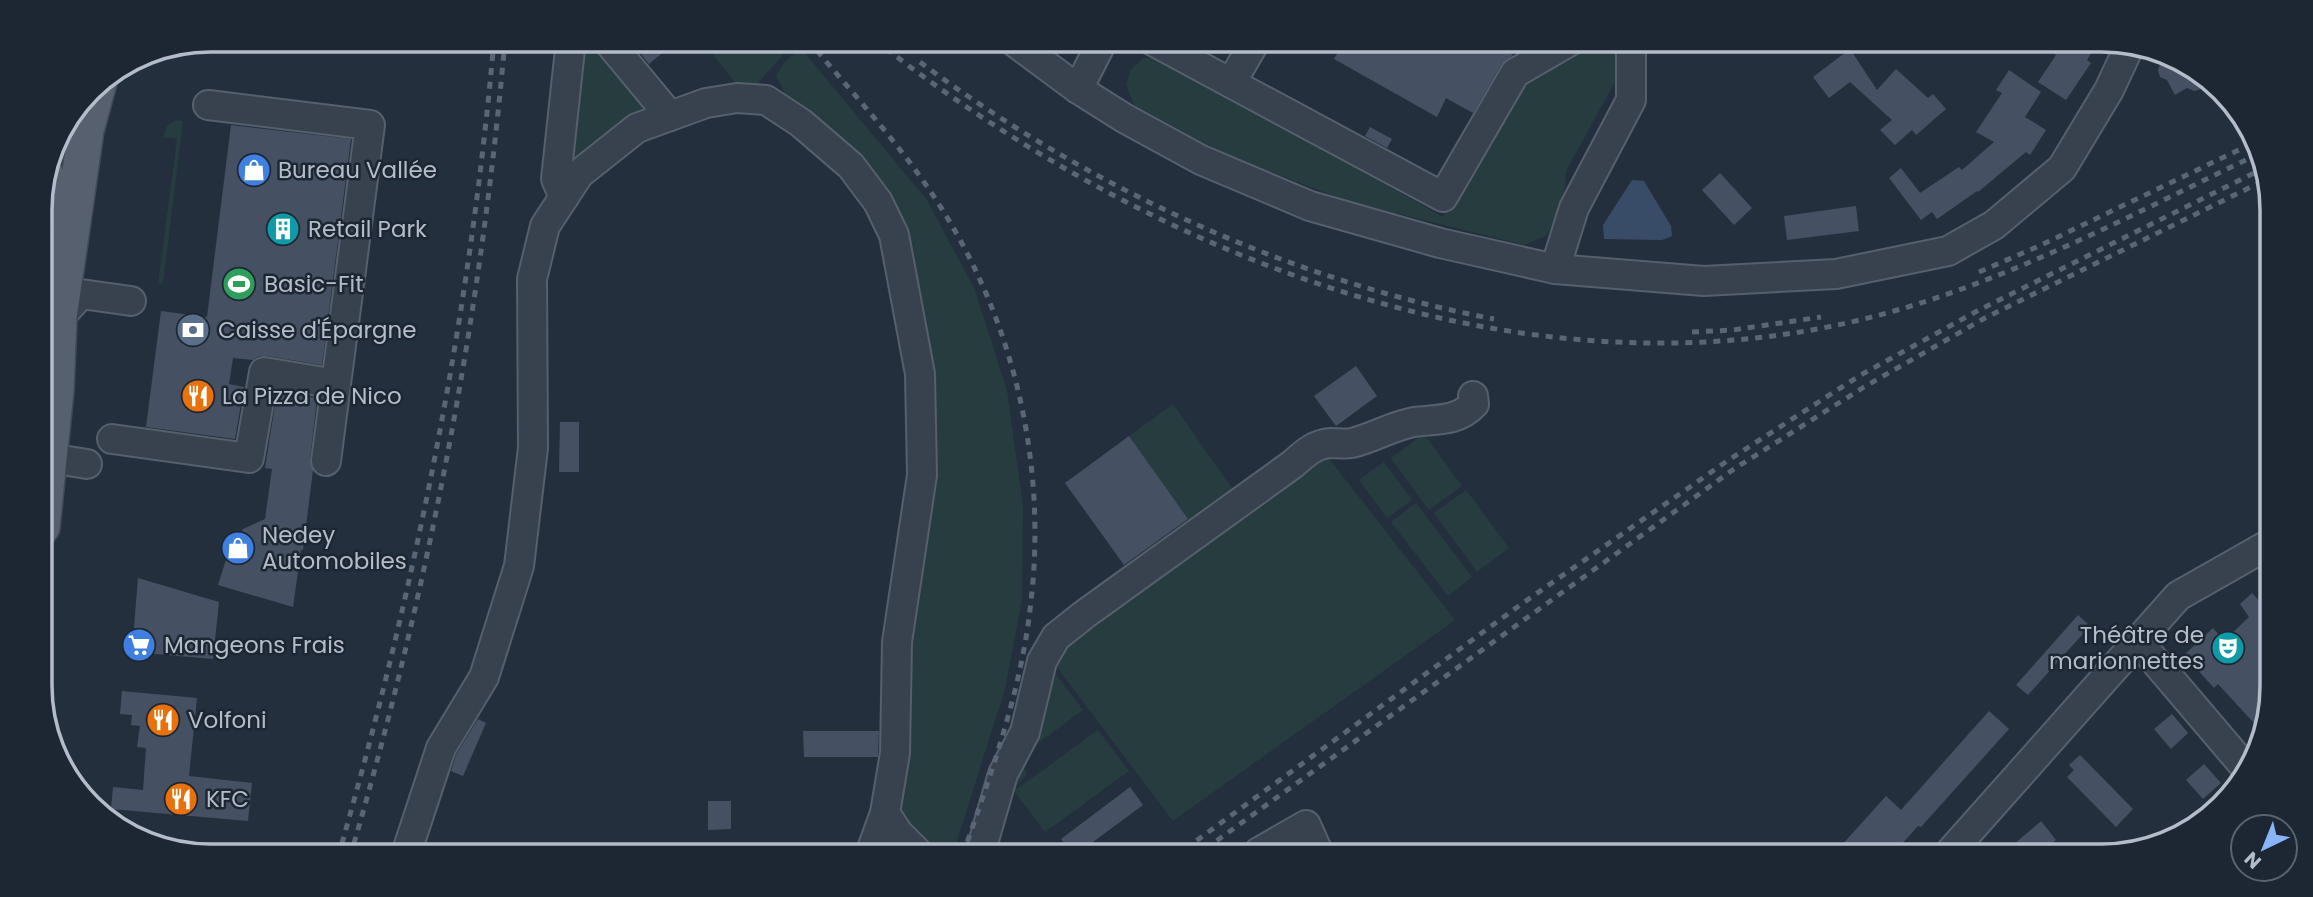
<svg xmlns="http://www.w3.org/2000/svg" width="2313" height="897" viewBox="0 0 2313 897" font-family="Poppins,sans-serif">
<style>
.green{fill:#263c3f}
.water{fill:#394c67}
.building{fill:#455162}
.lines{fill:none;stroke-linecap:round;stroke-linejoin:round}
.minor-casing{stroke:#565f6c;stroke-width:32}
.major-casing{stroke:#414a57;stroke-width:38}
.minor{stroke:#38414e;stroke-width:28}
.major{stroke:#56606e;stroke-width:35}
.rail{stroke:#5a6575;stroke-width:5;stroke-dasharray:7 7;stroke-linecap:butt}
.labels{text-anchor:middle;stroke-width:5;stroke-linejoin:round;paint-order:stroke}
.poi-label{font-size:23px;fill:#b4bcc9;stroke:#1d2633;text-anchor:start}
.rim{fill:none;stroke:#b4bcc9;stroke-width:3.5}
</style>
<rect width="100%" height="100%" fill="#242f3e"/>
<g class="green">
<path d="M575,40H601L654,105L566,183Z"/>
<path d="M701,40H794L927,200L975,290L1007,391L1023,506L1022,599L1005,689L952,857H936L927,852L894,807L901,657L928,492L894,219L792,108L776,75L784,63L796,52L791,46L756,85L742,91Z"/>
<path d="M1597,40H1619L1625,64L1567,169L1561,211L1546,236L1524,245L1344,200L1220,152L1134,105L1126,85L1131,69L1144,58H1159L1443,217L1522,81Z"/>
<path d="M176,120L183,121L163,284L158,283L177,139L163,137L167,126Z"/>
<path d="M1173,404L1234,491L1190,523L1129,436Z"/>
<path d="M1424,434L1462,486L1429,510L1391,458Z"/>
<path d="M1324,452L1455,620L1173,821L1050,658Z"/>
<path d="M1384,462L1412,500L1387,518L1359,480Z"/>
<path d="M1466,490L1509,548L1477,572L1434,513Z"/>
<path d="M1416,503L1472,577L1448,596L1391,522Z"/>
<path d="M1048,664L1083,710L1018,758L1027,774L1008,795L1006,805L1011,807L989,855L986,854L1017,756L1033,732L1045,708Z"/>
<path d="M1098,730L1129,771L1045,832L1014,791Z"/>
</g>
<path class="water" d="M1632,180L1644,181L1671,226L1672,236L1662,240L1604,239L1603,225Z"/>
<g class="building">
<path d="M630,40H678L649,64Z"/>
<path d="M1345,40H1487L1513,55L1501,65L1473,113L1446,98L1437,117L1334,59Z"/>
<path d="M2035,40H2099L2087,60L2091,63L2066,100L2038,82L2056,55Z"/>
<path d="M1850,49L1877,90L1896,69L1928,98L1933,94L1946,109L1916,135L1912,130L1895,145L1880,130L1892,120L1850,82L1829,98L1813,77Z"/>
<path d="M2171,59L2211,86L2194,91L2187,88L2175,95L2167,80L2160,77L2158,70L2161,62Z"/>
<path d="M2009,70L2041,92L2025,117L2046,130L2030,155L2026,152L1978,192L1977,191L1937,219L1932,212L1921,220L1889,178L1901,168L1920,193L1959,167L1962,170L1994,142L1976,132L2002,93L1996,90Z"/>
<path d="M231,125L351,139L322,365L267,356H259L253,360L233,358L229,384L244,387L235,439L146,427L161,311L207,317Z"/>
<path d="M1370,127L1392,139L1387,148L1365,136Z"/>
<path d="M1720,173L1752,208L1734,225L1702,190Z"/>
<path d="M1856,206L1859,231L1787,240L1784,216Z"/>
<path d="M1356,366L1377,396L1336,426L1314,396Z"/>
<path d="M277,392L317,398L310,459L313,470L303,550H301L293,607L218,585L230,547L235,539L243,529L265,519L272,469L265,468Z"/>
<path d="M560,422H579V472H559Z"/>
<path d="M1129,436L1188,519L1124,565L1065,483Z"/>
<path d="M138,578L219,602L213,659L132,652Z"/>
<path d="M2252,593L2262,604L2265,601L2264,734L2218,684L2214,688L2184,655L2213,628L2224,641L2249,617L2240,604Z"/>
<path d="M2078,615L2090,626L2028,695L2016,685Z"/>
<path d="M122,691L197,698L189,776L252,783L248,821L111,809L113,787L143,790L146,748L137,747L140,726L131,725L132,715L120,714Z"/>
<path d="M1989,711L2009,729L1921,827L1918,826L1891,856H1832L1886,796L1901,810Z"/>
<path d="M2172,714L2188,733L2171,749L2154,729Z"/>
<path d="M478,719L486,723L463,776L451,771L456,755Z"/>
<path d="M803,731H879L878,757H804Z"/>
<path d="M2080,755L2133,809L2116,827L2067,777L2074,770L2069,765Z"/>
<path d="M2204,764L2221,783L2203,799L2186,780Z"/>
<path d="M1130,787L1143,805L1074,856L1061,839Z"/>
<path d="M708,801H731V829L708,830Z"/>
<path d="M2041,821L2056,840L2037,856H2000Z"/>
</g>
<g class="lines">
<defs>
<g id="minor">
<path d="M607,40L670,116"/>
<path d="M1012,40L1078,89L1124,118L1201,160L1310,206L1440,243L1555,269L1704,281L1836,274L1948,251L1994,225L2062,168L2109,90L2130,45"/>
<path d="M1151,40L1443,197L1515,73L1572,40"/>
<path d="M1231,83L1256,40"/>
<path d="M1078,89L1103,40"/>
<path d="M208,105L370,125L336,384"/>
<path d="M564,197L556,179L571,40"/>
<path d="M1555,269L1574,208L1631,100V40"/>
<path d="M59,318L81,294L131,301"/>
<path d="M112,439L249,458L264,372L336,384L326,461"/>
<path d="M49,458L87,464"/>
<path d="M2137,640L2245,767"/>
<path d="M885,813L898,833L922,857"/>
<path d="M1259,852L1306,825L1318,852L1313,857"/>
<path d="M1947,856L2178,596L2266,546"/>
<path d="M405,857L441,748L484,677L519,566L533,448L532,279L545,226L579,174L637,128L706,103L737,98L766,100L801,123L851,166L878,202L894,235L920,374L922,475L897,642L895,753L885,813L869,857"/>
<path d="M979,857L1003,774L1025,732L1042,661L1056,637L1085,614L1293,464C1304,454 1315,444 1330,443C1337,443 1345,444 1352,443C1373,438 1392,426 1414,422C1436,419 1457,422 1474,404L1473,396"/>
</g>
<g id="major">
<path d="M47,177L46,197L53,265"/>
<path d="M42,527L56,390L59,318L86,130L99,82"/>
</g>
</defs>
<use href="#minor" class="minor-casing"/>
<use href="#major" class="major-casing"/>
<use href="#minor" class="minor"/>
<use href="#major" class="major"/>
<g class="rail">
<path d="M808,40C853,94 902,146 940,206C1014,322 1047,464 1031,601C1022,689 991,774 962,857"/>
<path d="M875,40C1146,253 1517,404 1864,319C2002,285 2129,216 2256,155"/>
<path d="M920,62C1088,187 1288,280 1494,319"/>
<path d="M1979,272L2039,246L2251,144"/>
<path d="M1692,332L1733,330L1821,317"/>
<path d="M338,857C415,590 470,316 494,40"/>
<path d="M350,857C428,592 481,316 505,40"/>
<path d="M1174,857L1523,603L1727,461L1859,376L1979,310L2262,169"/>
<path d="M1194,857L1734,469L1864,387L1985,318L2267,179"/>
</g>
</g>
<defs>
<symbol id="shop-disc" viewBox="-11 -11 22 22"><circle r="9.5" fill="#3f7fe0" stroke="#1d2633"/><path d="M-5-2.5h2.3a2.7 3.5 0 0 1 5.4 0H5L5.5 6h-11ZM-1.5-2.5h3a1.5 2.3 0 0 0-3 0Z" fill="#fff"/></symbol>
<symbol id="building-disc" viewBox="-11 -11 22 22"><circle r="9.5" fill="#0f9aa8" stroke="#1d2633"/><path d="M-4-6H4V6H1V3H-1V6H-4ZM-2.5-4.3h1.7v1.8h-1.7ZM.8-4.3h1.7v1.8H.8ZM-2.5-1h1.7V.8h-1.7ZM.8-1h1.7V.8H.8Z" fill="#fff"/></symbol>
<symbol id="stadium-disc" viewBox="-11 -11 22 22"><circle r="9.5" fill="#2e9e5b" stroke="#1d2633"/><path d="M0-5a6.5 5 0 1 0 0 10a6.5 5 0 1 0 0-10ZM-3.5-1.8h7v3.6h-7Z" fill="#fff"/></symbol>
<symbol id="bank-disc" viewBox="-11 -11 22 22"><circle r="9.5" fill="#5c6f8a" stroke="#1d2633"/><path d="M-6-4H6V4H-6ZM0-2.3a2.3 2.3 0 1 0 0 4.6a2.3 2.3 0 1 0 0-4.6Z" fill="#fff"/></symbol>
<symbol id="restaurant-disc" viewBox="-11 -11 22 22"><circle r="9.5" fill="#e8710a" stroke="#1d2633"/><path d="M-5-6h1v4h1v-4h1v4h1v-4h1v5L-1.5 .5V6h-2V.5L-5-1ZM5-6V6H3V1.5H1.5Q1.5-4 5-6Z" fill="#fff"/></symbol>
<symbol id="supermarket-disc" viewBox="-11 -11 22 22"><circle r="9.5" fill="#3f7fe0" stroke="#1d2633"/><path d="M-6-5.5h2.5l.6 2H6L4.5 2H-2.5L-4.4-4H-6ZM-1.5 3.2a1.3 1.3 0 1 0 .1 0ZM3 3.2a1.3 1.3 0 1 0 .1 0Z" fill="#fff"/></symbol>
<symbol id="theatre-disc" viewBox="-11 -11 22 22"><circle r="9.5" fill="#0f9aa8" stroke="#1d2633"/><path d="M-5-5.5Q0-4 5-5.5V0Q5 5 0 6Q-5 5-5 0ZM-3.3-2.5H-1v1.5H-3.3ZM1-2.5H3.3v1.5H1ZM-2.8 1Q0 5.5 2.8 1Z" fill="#fff"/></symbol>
</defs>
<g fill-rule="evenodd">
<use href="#shop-disc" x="235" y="151" width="38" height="38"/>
<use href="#building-disc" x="264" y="210" width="38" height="38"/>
<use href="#stadium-disc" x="220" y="265" width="38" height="38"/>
<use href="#bank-disc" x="174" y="311" width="38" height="38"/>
<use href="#restaurant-disc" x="179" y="377" width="38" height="38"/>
<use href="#shop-disc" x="219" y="529" width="38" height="38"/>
<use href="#supermarket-disc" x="120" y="626" width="38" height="38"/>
<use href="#theatre-disc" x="2209" y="629" width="38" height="38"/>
<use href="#restaurant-disc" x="144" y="701" width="38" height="38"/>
<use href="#restaurant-disc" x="162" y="780" width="38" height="38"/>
</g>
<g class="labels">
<g class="poi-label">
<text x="278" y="178">Bureau Vallée</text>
<text x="308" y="237">Retail Park</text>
<text x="264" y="292">Basic-Fit</text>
<text x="218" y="338">Caisse d'Épargne</text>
<text x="222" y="404">La Pizza de Nico</text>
<text x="262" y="543">Nedey<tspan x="262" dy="26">Automobiles</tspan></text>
<text x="2204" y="643" text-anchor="end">Théâtre de<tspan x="2204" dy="26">marionnettes</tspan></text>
<text x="164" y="653">Mangeons Frais</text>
<text x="188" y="728">Volfoni</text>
<text x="206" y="807">KFC</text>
</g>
</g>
<path d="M0 0H2313V897H0ZM210 52H2102A158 158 0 0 1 2260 210V686A158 158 0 0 1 2102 844H210A158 158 0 0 1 52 686V210A158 158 0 0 1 210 52Z" fill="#1d2633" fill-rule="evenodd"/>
<path class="rim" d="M210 52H2102A158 158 0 0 1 2260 210V686A158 158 0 0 1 2102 844H210A158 158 0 0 1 52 686V210A158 158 0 0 1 210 52Z"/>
<g transform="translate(2264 848) rotate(223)"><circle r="33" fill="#1d2633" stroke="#59626f" stroke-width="2"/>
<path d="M0-5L12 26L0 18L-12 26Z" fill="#8ab4f8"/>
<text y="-10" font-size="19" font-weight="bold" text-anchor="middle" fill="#b4bcc9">N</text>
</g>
</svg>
